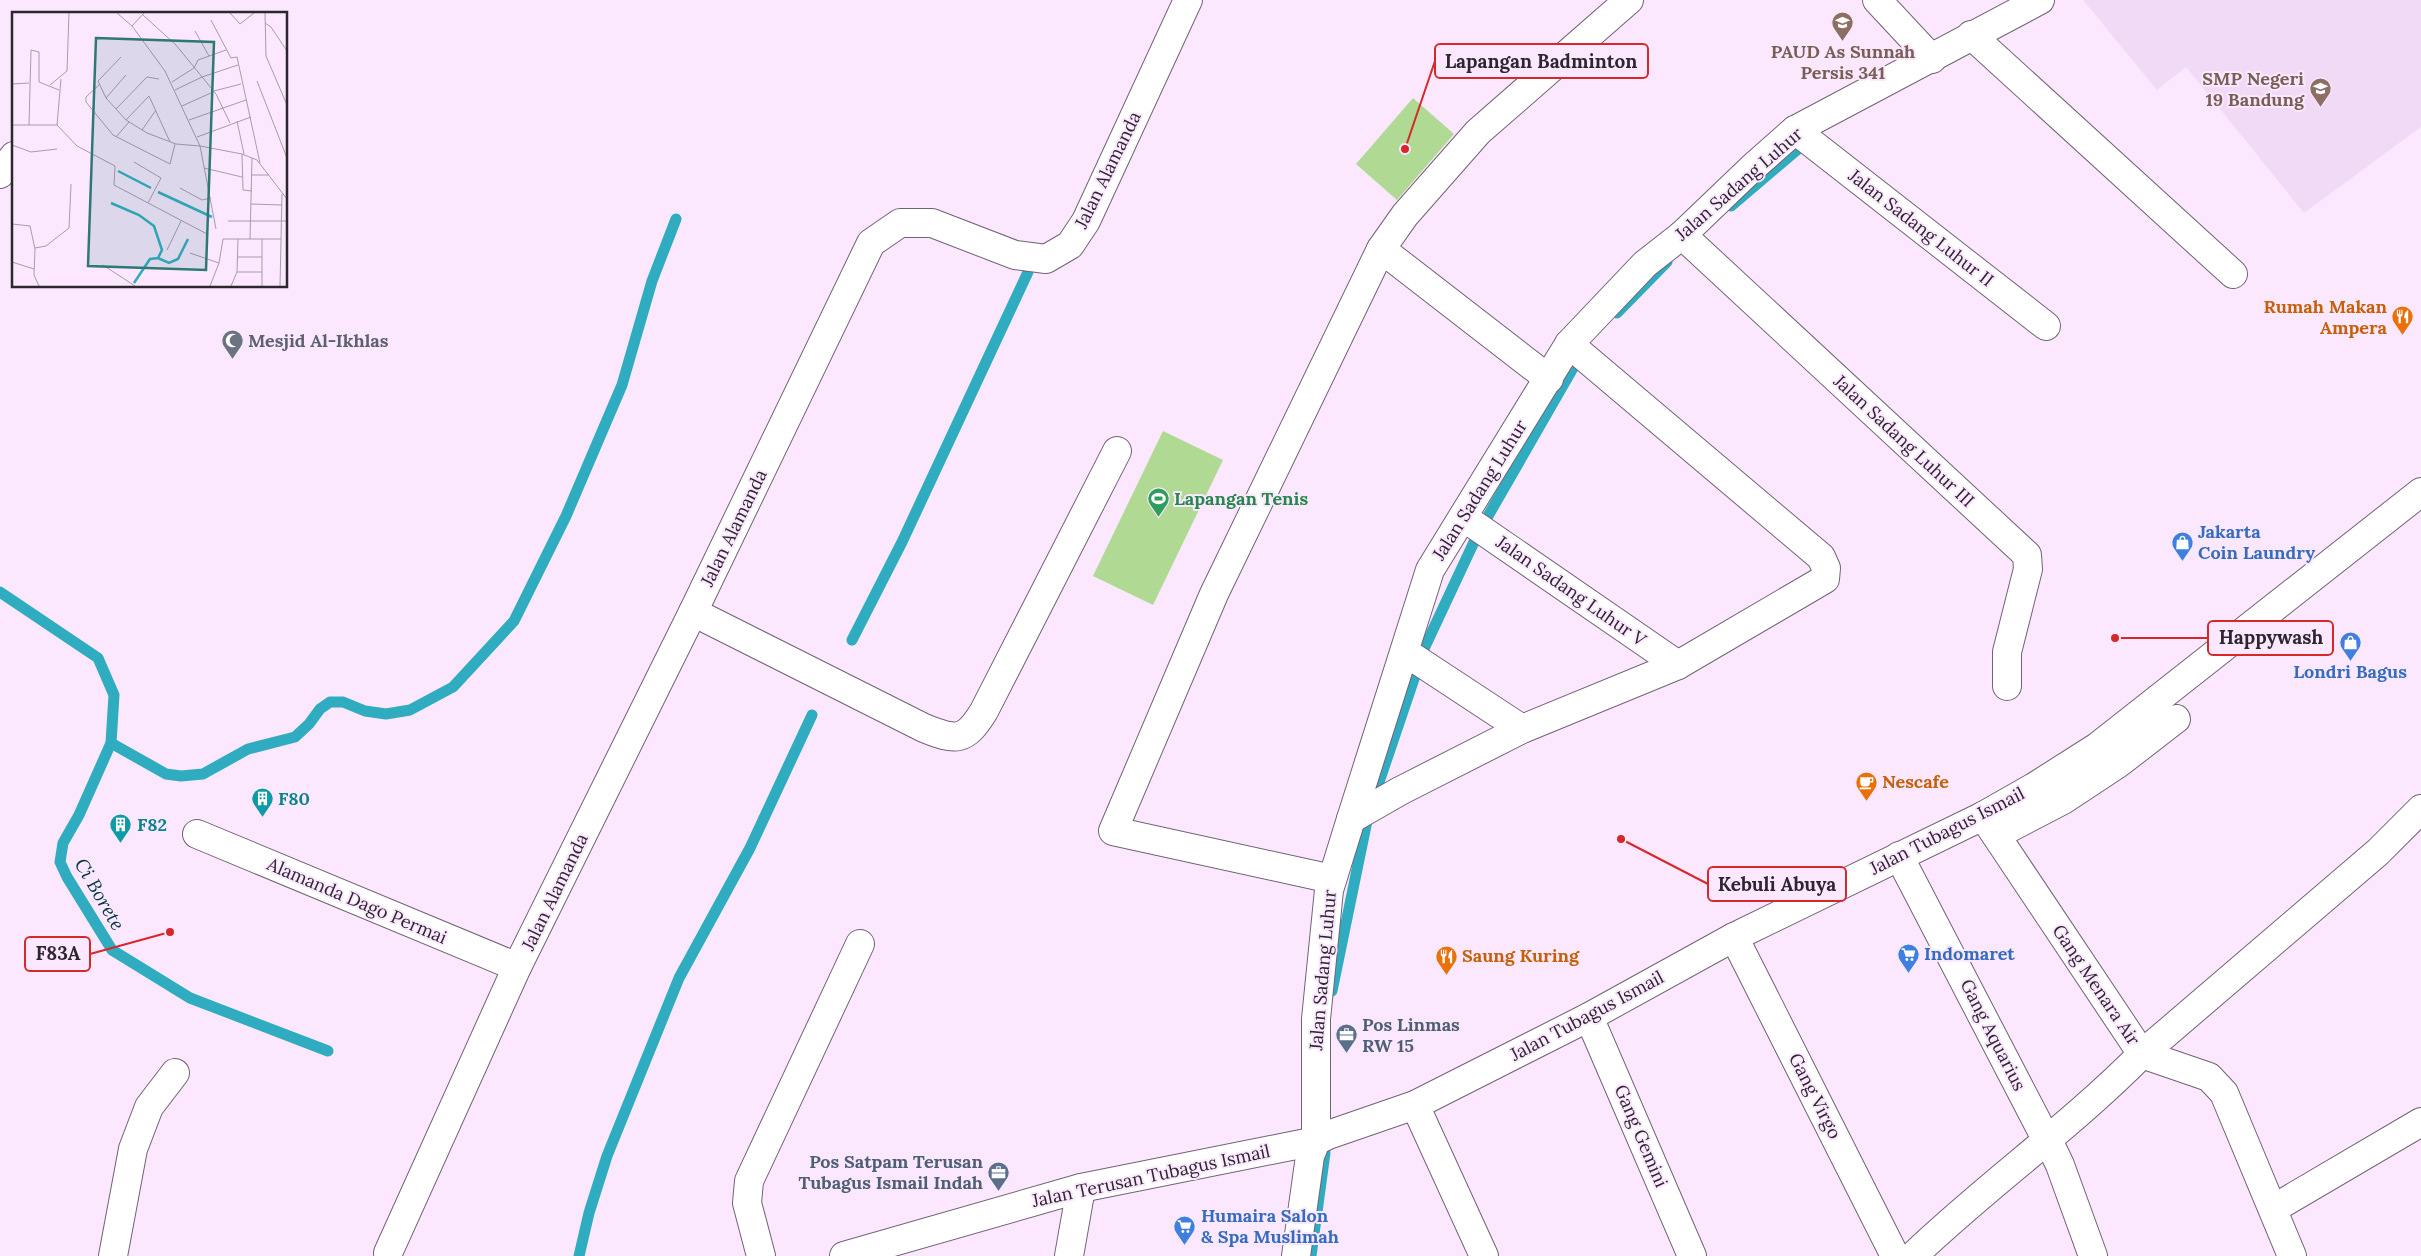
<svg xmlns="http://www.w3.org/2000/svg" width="2421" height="1256" viewBox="0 0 2421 1256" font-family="Lora,serif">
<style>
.built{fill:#f1daf6}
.green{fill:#b0d993}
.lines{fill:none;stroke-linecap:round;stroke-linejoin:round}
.stream{stroke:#30acc1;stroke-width:11}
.minor-casing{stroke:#726275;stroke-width:30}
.major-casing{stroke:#726275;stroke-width:30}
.minor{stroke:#fff;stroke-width:28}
.major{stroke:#fff;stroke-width:28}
.labels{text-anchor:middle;stroke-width:4;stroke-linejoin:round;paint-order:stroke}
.education-label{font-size:18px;font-weight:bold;fill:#785e54;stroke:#fbe8ff}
.street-label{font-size:18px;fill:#2d262f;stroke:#fbe8ff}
.food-label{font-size:18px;font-weight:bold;fill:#c56008;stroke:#fbe8ff;text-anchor:start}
.worship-label{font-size:18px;font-weight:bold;fill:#5b616d;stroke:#fbe8ff;text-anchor:start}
.leisure-label{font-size:18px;font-weight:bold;fill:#27864d;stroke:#fbe8ff;text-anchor:start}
.shop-label{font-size:18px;font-weight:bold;fill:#366cbe;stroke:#fbe8ff;text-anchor:start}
.culture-label{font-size:18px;font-weight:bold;fill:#0d838f;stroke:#fbe8ff;text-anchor:start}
.service-label{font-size:18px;font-weight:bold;fill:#4e5e75;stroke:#fbe8ff;text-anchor:start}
.water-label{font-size:19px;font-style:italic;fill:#003740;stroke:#fbe8ff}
.inset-river{fill:none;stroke:#30acc1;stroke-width:2.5}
.inset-road{fill:none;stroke:#a99aac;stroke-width:1}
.view{fill:#2f7875;fill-opacity:0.15;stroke:#2f7875;stroke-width:2.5}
.inset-edge{fill:none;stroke:#2d262f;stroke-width:2.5}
.leader{fill:none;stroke:#d62828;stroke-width:2}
.callout-dot{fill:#d62828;stroke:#fbe8ff;stroke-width:2}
.callout{fill:#fbe8ff;stroke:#d62828;stroke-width:2}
.callout-label{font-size:19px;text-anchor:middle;font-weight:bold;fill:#2d262f}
</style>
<rect width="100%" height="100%" fill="#fbe8ff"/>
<path class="built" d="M2083,0H2421V127L2304,213L2186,67L2157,90Z"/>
<g class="green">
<path d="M1413,98L1454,134L1397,200L1356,164Z"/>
<path d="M1163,431L1223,460L1153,605L1093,576Z"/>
</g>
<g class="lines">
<g class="stream">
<path d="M1731,206L1798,149"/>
<path d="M1617,313L1667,262"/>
<path d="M1488,516L1573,368"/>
<path d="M0,592L98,658L114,695L111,743L79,815L63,843L60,862L67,877L112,950L190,998L328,1051"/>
<path d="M852,640L902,542L1028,272"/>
<path d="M1423,651L1474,542"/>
<path d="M111,743L166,774L181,776L203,774L248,749L295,737L309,724L320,709L330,702H343L365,711L386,714L410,710L453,687L514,621L566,516L622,385L652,281L676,219"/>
<path d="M1375,794L1416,673"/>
<path d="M1332,991L1367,821"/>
<path d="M579,1256L589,1213L607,1156L679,978L750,848L812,715"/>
<path d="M1311,1256L1325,1153"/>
</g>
<defs>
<g id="minor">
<path d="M1877,0L1932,59"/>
<path d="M1971,35L2233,274"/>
<path d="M1795,130L2046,326"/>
<path d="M0,174L14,156"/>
<path d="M1682,235L2027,555L2028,569L2007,652V686"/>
<path d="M1381,249L1549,379"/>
<path d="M1463,517L1678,665"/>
<path d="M693,612L924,728C956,741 965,742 984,711L1117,451"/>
<path d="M1405,652L1522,729"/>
<path d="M1983,816L2142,1054L2209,1077L2224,1093L2292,1256"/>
<path d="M1351,819L1400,791L1522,729L1678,665L1825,579L1826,568L1821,557L1569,344"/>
<path d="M197,834L517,967"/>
<path d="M1996,835L2063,800L2119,763L2176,719"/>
<path d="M1899,856L2044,1135"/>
<path d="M1332,879L1113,831L1214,594L1381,249L1405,215L1478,132L1629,0"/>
<path d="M1734,937L1895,1256"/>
<path d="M1589,1017L1692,1256"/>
<path d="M1415,1105L1484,1256"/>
<path d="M2048,1140L2060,1165L2093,1256"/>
<path d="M2273,1209L2421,1122"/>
<path d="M388,1253L517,967L693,612L871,243L900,223H932L1015,255L1046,259L1070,245L1086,221L1188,0"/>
<path d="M113,1256L133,1149L149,1107L175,1073"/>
<path d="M761,1256L747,1203L749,1181L860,944"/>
<path d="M844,1256L1081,1188L1316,1141V1019L1329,890L1351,819L1430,570L1569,344L1645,264L1682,235L1752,168L1795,130L2040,0"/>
<path d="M1069,1256L1081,1188"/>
<path d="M1913,1256C1987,1185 2070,1127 2142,1054L2378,852L2421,809"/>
</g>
<path id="major" d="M1296,1256L1310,1156L1316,1141L1328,1135L1415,1105L1589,1017L1734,937L1983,816L2034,787L2097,747L2421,492"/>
</defs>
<use href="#minor" class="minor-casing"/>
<use href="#major" class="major-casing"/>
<use href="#minor" class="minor"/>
<use href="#major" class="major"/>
</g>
<defs>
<symbol id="school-pin" viewBox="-11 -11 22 30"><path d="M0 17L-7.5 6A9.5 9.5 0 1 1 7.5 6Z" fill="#8d6e63" stroke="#fbe8ff"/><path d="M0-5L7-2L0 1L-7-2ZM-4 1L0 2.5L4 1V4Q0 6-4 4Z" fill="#fff"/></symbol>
<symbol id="restaurant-pin" viewBox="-11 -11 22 30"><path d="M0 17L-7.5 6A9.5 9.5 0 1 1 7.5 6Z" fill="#e8710a" stroke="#fbe8ff"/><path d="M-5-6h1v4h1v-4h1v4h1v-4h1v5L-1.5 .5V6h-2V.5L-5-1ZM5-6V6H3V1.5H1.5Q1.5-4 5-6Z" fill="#fff"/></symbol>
<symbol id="mosque-pin" viewBox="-11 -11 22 30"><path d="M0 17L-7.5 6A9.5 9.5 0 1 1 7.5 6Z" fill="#6b7280" stroke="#fbe8ff"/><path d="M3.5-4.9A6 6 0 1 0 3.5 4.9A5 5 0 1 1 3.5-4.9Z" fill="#fff"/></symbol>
<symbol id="stadium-pin" viewBox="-11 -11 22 30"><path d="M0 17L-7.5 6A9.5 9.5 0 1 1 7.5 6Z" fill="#2e9e5b" stroke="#fbe8ff"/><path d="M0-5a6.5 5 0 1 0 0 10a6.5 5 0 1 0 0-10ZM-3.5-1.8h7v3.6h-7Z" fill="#fff"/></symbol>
<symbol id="shop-pin" viewBox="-11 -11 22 30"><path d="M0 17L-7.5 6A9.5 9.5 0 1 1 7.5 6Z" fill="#3f7fe0" stroke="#fbe8ff"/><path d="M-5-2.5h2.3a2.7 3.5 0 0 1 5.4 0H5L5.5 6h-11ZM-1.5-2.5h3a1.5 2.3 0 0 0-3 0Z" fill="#fff"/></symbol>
<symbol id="cafe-pin" viewBox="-11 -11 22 30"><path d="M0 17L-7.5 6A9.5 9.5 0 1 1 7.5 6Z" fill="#e8710a" stroke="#fbe8ff"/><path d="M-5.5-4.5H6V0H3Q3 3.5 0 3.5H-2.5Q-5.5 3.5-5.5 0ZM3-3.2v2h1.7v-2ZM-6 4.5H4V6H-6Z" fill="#fff"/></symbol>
<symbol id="building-pin" viewBox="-11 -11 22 30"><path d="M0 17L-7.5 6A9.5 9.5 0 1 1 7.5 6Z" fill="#0f9aa8" stroke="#fbe8ff"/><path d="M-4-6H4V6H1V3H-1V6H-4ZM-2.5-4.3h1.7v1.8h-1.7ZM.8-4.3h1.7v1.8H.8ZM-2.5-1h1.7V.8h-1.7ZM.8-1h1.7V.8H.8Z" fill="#fff"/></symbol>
<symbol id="supermarket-pin" viewBox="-11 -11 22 30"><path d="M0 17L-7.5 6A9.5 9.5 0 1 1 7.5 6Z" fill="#3f7fe0" stroke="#fbe8ff"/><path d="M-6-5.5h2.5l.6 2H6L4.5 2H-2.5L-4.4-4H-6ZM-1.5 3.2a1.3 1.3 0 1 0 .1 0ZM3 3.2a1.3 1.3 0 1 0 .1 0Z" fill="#fff"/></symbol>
<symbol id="office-pin" viewBox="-11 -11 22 30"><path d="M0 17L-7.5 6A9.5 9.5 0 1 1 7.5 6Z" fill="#5c6f8a" stroke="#fbe8ff"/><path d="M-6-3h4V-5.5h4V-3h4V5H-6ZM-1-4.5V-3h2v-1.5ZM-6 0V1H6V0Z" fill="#fff"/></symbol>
</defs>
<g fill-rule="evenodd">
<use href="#school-pin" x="1830" y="10" width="25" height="34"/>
<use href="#school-pin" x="2308" y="76" width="25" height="34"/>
<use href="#restaurant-pin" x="2390" y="304" width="25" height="34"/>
<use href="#mosque-pin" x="220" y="328" width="25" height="34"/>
<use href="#stadium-pin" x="1146" y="486" width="25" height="34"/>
<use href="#shop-pin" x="2170" y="530" width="25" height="34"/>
<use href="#shop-pin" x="2338" y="630" width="25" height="34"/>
<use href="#cafe-pin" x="1854" y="770" width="25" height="34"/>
<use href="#building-pin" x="250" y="786" width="25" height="34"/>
<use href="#building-pin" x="108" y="812" width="25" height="34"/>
<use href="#supermarket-pin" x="1896" y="942" width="25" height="34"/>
<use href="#restaurant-pin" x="1434" y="944" width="25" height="34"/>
<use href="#office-pin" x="1334" y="1022" width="25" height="34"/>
<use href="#office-pin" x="986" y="1160" width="25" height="34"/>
<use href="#supermarket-pin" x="1172" y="1214" width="25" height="34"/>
</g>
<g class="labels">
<g class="education-label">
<text x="1843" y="58">PAUD As Sunnah<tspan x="1843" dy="21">Persis 341</tspan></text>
<text x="2304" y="85" text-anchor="end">SMP Negeri<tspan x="2304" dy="21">19 Bandung</tspan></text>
</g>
<g class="street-label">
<text transform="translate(1108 170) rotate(-64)" y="6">Jalan Alamanda</text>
<text transform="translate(1739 184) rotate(-41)" y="6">Jalan Sadang Luhur</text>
<text transform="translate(1921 228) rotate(38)" y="6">Jalan Sadang Luhur II</text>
<text transform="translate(1904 441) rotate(43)" y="6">Jalan Sadang Luhur III</text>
<text transform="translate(1480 490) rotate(-58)" y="6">Jalan Sadang Luhur</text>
<text transform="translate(734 528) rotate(-64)" y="6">Jalan Alamanda</text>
<text transform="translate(1571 591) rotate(35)" y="6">Jalan Sadang Luhur V</text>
<text transform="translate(1947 831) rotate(-27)" y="6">Jalan Tubagus Ismail</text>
<text transform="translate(555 892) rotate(-64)" y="6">Jalan Alamanda</text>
<text transform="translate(357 901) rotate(23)" y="6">Alamanda Dago Permai</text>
<text transform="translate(1323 970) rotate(-85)" y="6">Jalan Sadang Luhur</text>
<text transform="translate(2096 985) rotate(56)" y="6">Gang Menara Air</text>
<text transform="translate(1587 1016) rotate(-28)" y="6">Jalan Tubagus Ismail</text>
<text transform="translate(1993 1035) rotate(63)" y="6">Gang Aquarius</text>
<text transform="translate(1815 1096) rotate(63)" y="6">Gang Virgo</text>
<text transform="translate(1641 1136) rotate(67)" y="6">Gang Gemini</text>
<text transform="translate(1151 1176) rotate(-12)" y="6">Jalan Terusan Tubagus Ismail</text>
</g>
<g class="food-label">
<text x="2387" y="313" text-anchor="end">Rumah Makan<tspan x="2387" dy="21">Ampera</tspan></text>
<text x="1882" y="788">Nescafe</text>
<text x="1462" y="962">Saung Kuring</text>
</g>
<g class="worship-label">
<text x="248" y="347">Mesjid Al-Ikhlas</text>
</g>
<g class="leisure-label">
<text x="1174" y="505">Lapangan Tenis</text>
</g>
<g class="shop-label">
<text x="2198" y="538">Jakarta<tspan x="2198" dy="21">Coin Laundry</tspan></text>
<text x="2350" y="678" text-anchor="middle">Londri Bagus</text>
<text x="1924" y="960">Indomaret</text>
<text x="1201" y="1222">Humaira Salon<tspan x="1201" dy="21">&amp; Spa Muslimah</tspan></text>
</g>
<g class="culture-label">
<text x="278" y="805">F80</text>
<text x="137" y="831">F82</text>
</g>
<g class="service-label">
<text x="1362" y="1031">Pos Linmas<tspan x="1362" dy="21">RW 15</tspan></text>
<text x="983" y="1168" text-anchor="end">Pos Satpam Terusan<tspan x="983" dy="21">Tubagus Ismail Indah</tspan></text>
</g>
<g class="water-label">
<text transform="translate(100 894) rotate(60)" y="7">Ci Borete</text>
</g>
</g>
<g transform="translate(12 12)">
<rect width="275" height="275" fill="#fbe8ff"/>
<path class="inset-river" d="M106,159L139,176M146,180L200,205M99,191L127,203L142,214L150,238L146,246M122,271L138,247L146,246L157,251L166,247L176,227"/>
<path class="inset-road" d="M105,1L120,14L153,59L188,134L230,142L245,148L275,187M218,1L228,12L242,1M253,1L254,44L275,93M131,3L164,33L204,82L218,111M199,8L219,46L225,45L248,151M253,11L259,15L275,39M120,14L132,1M183,19L197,44M109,45L86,69L94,86L114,108L135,121L164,132L188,134L204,217M190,65L226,53M245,69L275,146M160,70L182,56L186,48L214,38M0,72L17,71M88,72L74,85V90L101,123L158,152L163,132M38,73L55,59L57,1M163,78L190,65M202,79L229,72M94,86L114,63M170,94L201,80M104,97L135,65L147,67M114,108L137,84L158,130M177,108L234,88M225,109L232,142M0,113H45M17,113L19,38L27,40V70L47,78M45,113L65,134L103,154L102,173L195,222M45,113L49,67M130,118L144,98M104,125L117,110M185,125L239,105M0,133L19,140L45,137M230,142L231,178L240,179M122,150L149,166L136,191M192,156L230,165M240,163H257M168,176L190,188L199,186M239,192L270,193M216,209H275M0,212L18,214L23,237L22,263L27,274M238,227L240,146M23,236L34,234L57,216L59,172M155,238L169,209M178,241L207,251M225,245H250M0,250L22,257M91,253L123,274M225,260H250M198,274L207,251L211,227H269M219,274L225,260L226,227M250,274V227M268,274L270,182"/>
<path class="view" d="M84,26L202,30L194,258L76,254Z"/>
<rect width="275" height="275" class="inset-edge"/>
</g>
<path class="leader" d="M1405 149L1435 61M2115 638L2208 638M1621 839L1708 884M170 932L90 954"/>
<g class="callout-dot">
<circle cx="1405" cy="149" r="5"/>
<circle cx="2115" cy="638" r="5"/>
<circle cx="1621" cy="839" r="5"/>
<circle cx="170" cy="932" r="5"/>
</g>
<g class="callout">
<rect x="1435" y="44" width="213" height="34" rx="5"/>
<rect x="2208" y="621" width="125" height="34" rx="5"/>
<rect x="1708" y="867" width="138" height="34" rx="5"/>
<rect x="25" y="937" width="65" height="34" rx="5"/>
</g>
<g class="callout-label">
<text x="1541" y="68">Lapangan Badminton</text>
<text x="2271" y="644">Happywash</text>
<text x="1777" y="891">Kebuli Abuya</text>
<text x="58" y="960">F83A</text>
</g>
</svg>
